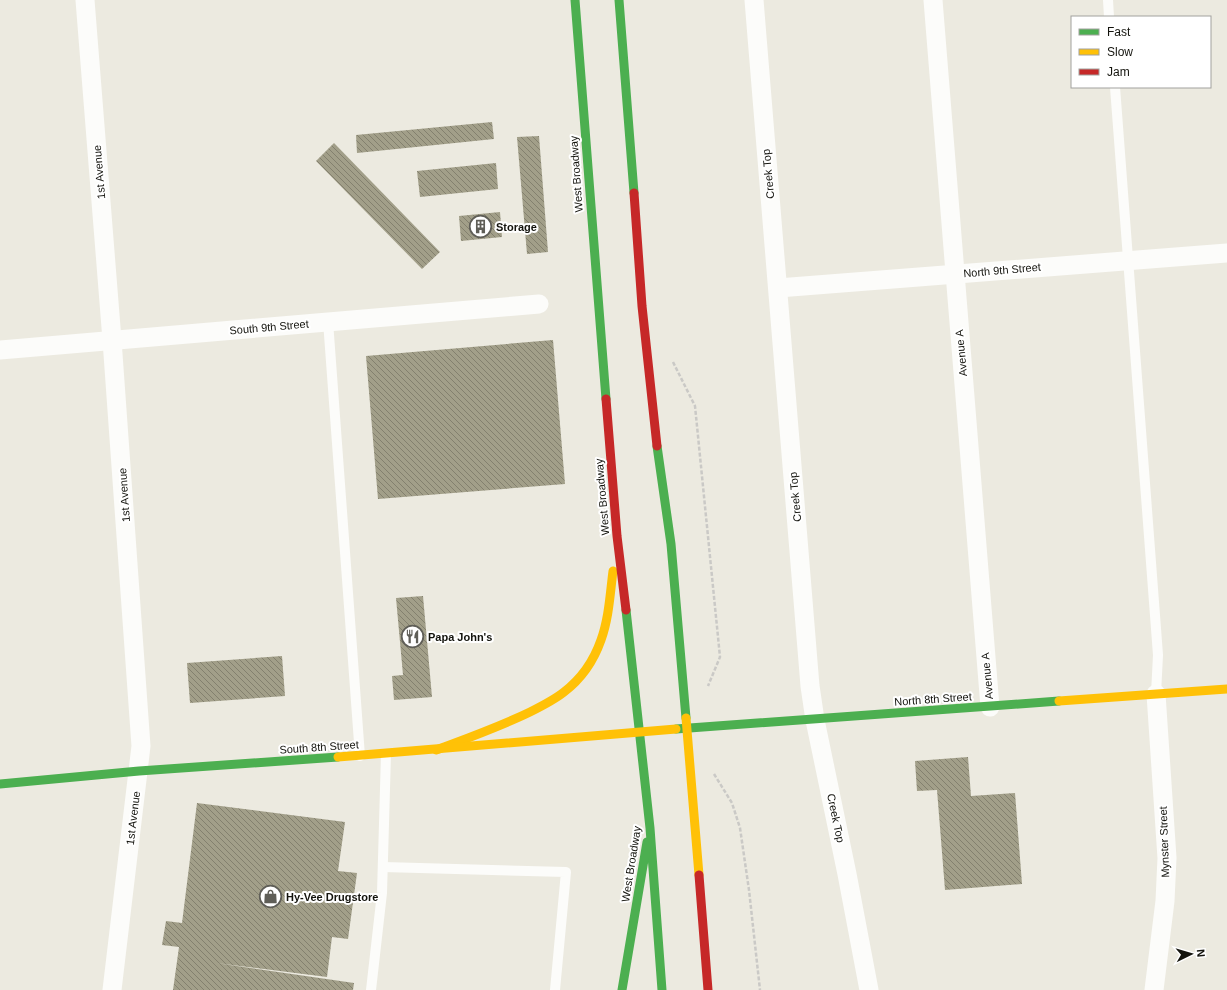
<svg xmlns="http://www.w3.org/2000/svg" width="1227" height="990" viewBox="0 0 1227 990" font-family="Helvetica,sans-serif">
<style>
.building{fill:url(#building-back-hatch)}
.lines{fill:none;stroke-linecap:round;stroke-linejoin:round}
.path{stroke:#cac9c6;stroke-width:2.5;stroke-dasharray:4 2;stroke-linecap:butt}
.lane{stroke:#fcfcfa;stroke-width:10}
.street{stroke:#fcfcfa;stroke-width:19}
.fast{stroke:#4caf50;stroke-width:9}
.slow{stroke:#ffc107;stroke-width:9}
.jam{stroke:#c62828;stroke-width:9}
.labels{text-anchor:middle;stroke-width:4;stroke-linejoin:round;paint-order:stroke}
.street-label{font-size:11px;fill:#13130d;stroke:#fff}
.poi-label{font-size:11px;font-weight:bold;fill:#13130d;stroke:#fff;text-anchor:start}
</style>
<defs>
<pattern id="building-back-hatch" width="6" height="6" patternUnits="userSpaceOnUse"><rect width="6" height="6" fill="#a29f89"/><path d="M-1 5l2 2M0 0l6 6M5-1l2 2" fill="none" stroke="#83806e"/></pattern>
</defs>
<rect width="100%" height="100%" fill="#eceae0"/>
<g class="building">
<path d="M492,122L494,139L357,153L356,135Z"/>
<path d="M539,136L548,252L527,254L517,137Z"/>
<path d="M334,143L440,252L422,269L316,161Z"/>
<path d="M496,163L498,189L420,197L417,171Z"/>
<path d="M500,212L502,237L461,241L459,216Z"/>
<path d="M553,340L565,484L378,499L366,356Z"/>
<path d="M423,596L432,697L394,700L392,676L403,675L396,598Z"/>
<path d="M282,656L285,696L190,703L187,663Z"/>
<path d="M968,757L971,796L1015,793L1022,884L945,890L937,790L917,791L915,761Z"/>
<path d="M197,803L345,822L338,871L357,873L348,939L332,937L327,977L216,963L354,983L353,990H173L179,947L162,945L166,921L182,923Z"/>
</g>
<g class="lines">
<g class="path">
<path d="M673,362L695,406L720,657L708,686"/>
<path d="M714,774L732,803L740,828L749,890L760,990"/>
</g>
<g class="lane">
<path d="M1108,0L1109,17"/>
<path d="M1115,87L1158,655L1156,694"/>
<path d="M328,321L360,756"/>
<path d="M383,867L566,872L555,990"/>
<path d="M371,990L382,893L386,754"/>
</g>
<g class="street">
<path d="M85,0L112,340L141,746L112,990"/>
<path d="M754,0L810,686L815,720L847,874L869,990"/>
<path d="M933,0L990,707"/>
<path d="M778,288L1227,253"/>
<path d="M0,350L539,304"/>
<path d="M1154,990L1165,901L1167,858L1156,694"/>
</g>
<g class="fast">
<path d="M575,0L606,399"/>
<path d="M619,0L634,193"/>
<path d="M657,446L671,544L686,718"/>
<path d="M626,610L650,828L662,990"/>
<path d="M676,729L1059,701"/>
<path d="M0,784L139,771L338,757"/>
<path d="M622,990L647,842"/>
</g>
<g class="slow">
<path d="M1059,701L1227,689"/>
<path d="M686,718L699,875"/>
<path d="M436,750C468,738 499,727 530,712C542,706 554,700 564,692C581,679 594,660 601,640C609,618 610,594 613,571"/>
<path d="M338,757L676,729"/>
</g>
<g class="jam">
<path d="M634,193L642,306L657,446"/>
<path d="M606,399L617,536L626,610"/>
<path d="M699,875L708,990"/>
</g>
</g>
<defs>
<symbol id="building-ring" viewBox="-11 -11 22 22"><circle r="9.5" fill="#fff" stroke="#5f5e57" stroke-width="1.5"/><path d="M-4-6H4V6H1V3H-1V6H-4ZM-2.5-4.3h1.7v1.8h-1.7ZM.8-4.3h1.7v1.8H.8ZM-2.5-1h1.7V.8h-1.7ZM.8-1h1.7V.8H.8Z" fill="#5f5e57"/></symbol>
<symbol id="restaurant-ring" viewBox="-11 -11 22 22"><circle r="9.5" fill="#fff" stroke="#5f5e57" stroke-width="1.5"/><path d="M-5-6h1v4h1v-4h1v4h1v-4h1v5L-1.5 .5V6h-2V.5L-5-1ZM5-6V6H3V1.5H1.5Q1.5-4 5-6Z" fill="#5f5e57"/></symbol>
<symbol id="shop-ring" viewBox="-11 -11 22 22"><circle r="9.5" fill="#fff" stroke="#5f5e57" stroke-width="1.5"/><path d="M-5-2.5h2.3a2.7 3.5 0 0 1 5.4 0H5L5.5 6h-11ZM-1.5-2.5h3a1.5 2.3 0 0 0-3 0Z" fill="#5f5e57"/></symbol>
</defs>
<g fill-rule="evenodd">
<use href="#building-ring" x="468" y="214" width="25" height="25"/>
<use href="#restaurant-ring" x="400" y="624" width="25" height="25"/>
<use href="#shop-ring" x="258" y="884" width="25" height="25"/>
</g>
<g class="labels">
<g class="street-label">
<text transform="translate(99 172) rotate(-95)" y="4">1st Avenue</text>
<text transform="translate(576 174) rotate(-94)" y="4">West Broadway</text>
<text transform="translate(768 174) rotate(-95)" y="4">Creek Top</text>
<text transform="translate(1002 270) rotate(-5)" y="4">North 9th Street</text>
<text transform="translate(269 327) rotate(-5)" y="4">South 9th Street</text>
<text transform="translate(961 353) rotate(-95)" y="4">Avenue A</text>
<text transform="translate(124 495) rotate(-94)" y="4">1st Avenue</text>
<text transform="translate(602 497) rotate(-95)" y="4">West Broadway</text>
<text transform="translate(795 497) rotate(-95)" y="4">Creek Top</text>
<text transform="translate(987 676) rotate(-95)" y="4">Avenue A</text>
<text transform="translate(933 699) rotate(-4)" y="4">North 8th Street</text>
<text transform="translate(319 747) rotate(-4)" y="4">South 8th Street</text>
<text transform="translate(133 818) rotate(-83)" y="4">1st Avenue</text>
<text transform="translate(836 818) rotate(78)" y="4">Creek Top</text>
<text transform="translate(1164 842) rotate(-92)" y="4">Mynster Street</text>
<text transform="translate(631 864) rotate(-81)" y="4">West Broadway</text>
</g>
<g class="poi-label">
<text x="496" y="231">Storage</text>
<text x="428" y="641">Papa John's</text>
<text x="286" y="901">Hy-Vee Drugstore</text>
</g>
</g>
<rect x="1071" y="16" width="140" height="72" fill="#ffffff" stroke="#a1a19e"/>
<rect x="1079" y="29" width="20" height="6" fill="#4caf50" stroke="#a1a19e"/>
<text x="1107" y="36" font-size="12" fill="#13130d">Fast</text>
<rect x="1079" y="49" width="20" height="6" fill="#ffc107" stroke="#a1a19e"/>
<text x="1107" y="56" font-size="12" fill="#13130d">Slow</text>
<rect x="1079" y="69" width="20" height="6" fill="#c62828" stroke="#a1a19e"/>
<text x="1107" y="76" font-size="12" fill="#13130d">Jam</text>
<g transform="translate(1191 954) rotate(85)" stroke="#ffffff" stroke-width="3" paint-order="stroke">
<path d="M0-3L7 15L0 10L-7 15Z" fill="#13130d"/>
<text y="-6" font-size="11" font-weight="bold" text-anchor="middle" fill="#13130d">N</text>
</g>
</svg>
